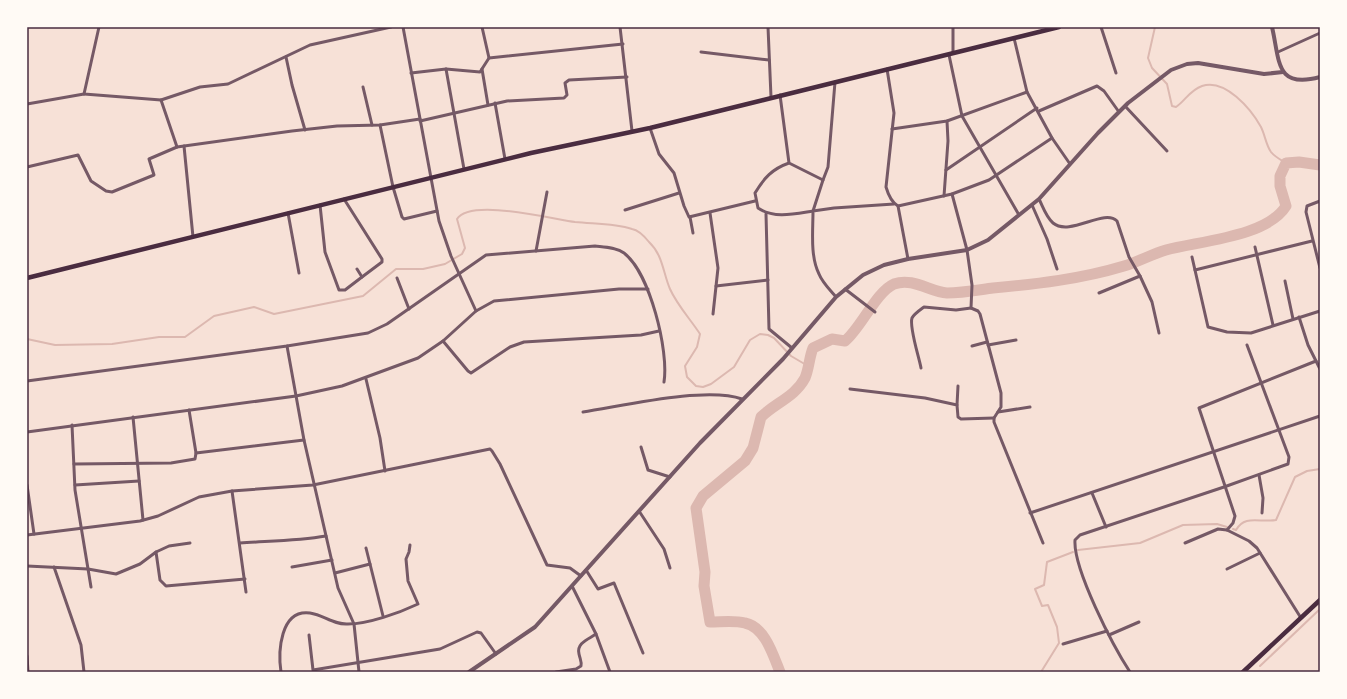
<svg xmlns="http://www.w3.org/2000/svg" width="1347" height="699" viewBox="0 0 1347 699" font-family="Poppins,sans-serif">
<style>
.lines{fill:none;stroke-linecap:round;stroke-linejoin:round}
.stream{stroke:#dcb8b0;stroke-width:2}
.river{stroke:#dcb8b0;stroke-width:11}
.minor{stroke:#755966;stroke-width:3}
.tertiary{stroke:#755966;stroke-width:4}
.secondary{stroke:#4a2c40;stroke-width:4.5}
.neatline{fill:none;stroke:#4a2c40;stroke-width:1.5}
</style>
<rect width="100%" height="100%" fill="#f7e1d7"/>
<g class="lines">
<g class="stream">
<path d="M1155,27L1148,58L1152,68L1167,84L1172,106L1176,107C1185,101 1190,90 1202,86C1225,78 1251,109 1261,127C1265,135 1266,145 1271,152C1275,157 1281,160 1286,163"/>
<path d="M27,339L55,345L112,344L159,337H185L214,316L254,307L274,314L363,296L396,269H423L445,264L462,254L465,248L457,219C470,198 552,219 575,222C594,224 614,223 632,229C638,230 645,237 649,242C663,255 663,273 670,289C677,305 691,320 700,334L697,347L685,366L687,377L696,386L703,387L711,384L734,367L750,340L760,334L768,335L774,338L791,356L808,366"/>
<path d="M1233,529L1236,530C1245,514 1260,523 1276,520L1295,477L1307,471L1320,469"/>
<path d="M1078,550L1140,543L1183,525L1217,524L1227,527"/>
<path d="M1260,666L1320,609"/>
<path d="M1041,672L1059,643L1057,627L1048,605L1042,606L1035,589L1044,585L1047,562L1073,552"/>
</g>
<path class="river" d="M780,672C773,655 765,627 745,623C734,620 721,622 710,622L704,586L705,572L696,508L703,496L745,461L753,448L761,417C775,403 795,397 805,378C809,369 809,358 813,348L832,339L845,341C861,328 876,292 894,284C913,277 930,292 947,293C962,293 978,290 993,288C1037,284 1081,279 1124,266C1138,262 1152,254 1166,250C1199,241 1267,237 1286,206L1280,186V176L1286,163L1299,162L1320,165"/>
<g class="minor">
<path d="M99,27L84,94L161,100L200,87L228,84L310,45L391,27"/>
<path d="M403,27L439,221L451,256L476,311"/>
<path d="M482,27L489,58"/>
<path d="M620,27L632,131"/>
<path d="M768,27L771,97"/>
<path d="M1101,27L1116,73"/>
<path d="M1014,38L1027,92L1052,138L1070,164"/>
<path d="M701,52L769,60"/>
<path d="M1278,52L1320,33"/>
<path d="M953,53V27"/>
<path d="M949,55L962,116L1019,215"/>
<path d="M286,57L292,85L305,130"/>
<path d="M446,69L464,169"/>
<path d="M482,69L488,105"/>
<path d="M887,69L894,113L886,187C888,194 891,202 898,206L908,259"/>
<path d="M411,73L446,69L480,72L489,58L623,44"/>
<path d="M363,87L372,125"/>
<path d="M780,95L789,163C772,169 764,178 755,193L758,208C774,219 794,214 813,211L823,180L789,163"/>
<path d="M161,100L177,147L292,131L337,126L380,125L420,119"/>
<path d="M495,103L505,159"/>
<path d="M27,104L84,94"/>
<path d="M1125,106L1167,151"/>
<path d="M1039,111L1097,86L1104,91L1119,112"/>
<path d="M420,121L507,101L564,98L567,95L565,83L569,80L627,77"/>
<path d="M380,125L393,187L402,217L404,219L437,211"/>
<path d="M650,128L659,154L674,173L684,206L689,217L755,201"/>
<path d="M892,129L947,121L1027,92"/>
<path d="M184,146L193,237"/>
<path d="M27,167L78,155L91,181L106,191L112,192L154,175L149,159L177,147"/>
<path d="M946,170L1037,108"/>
<path d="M823,180L828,167L835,82"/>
<path d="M952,194L967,250L972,285L971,308L978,311L980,314L1001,393V407L994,418V422L1043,543"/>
<path d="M944,196L948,141L947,121"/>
<path d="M344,199L382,259V262L362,277"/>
<path d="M1039,199C1043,207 1046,217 1053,223C1070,237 1104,208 1117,221L1129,257L1140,276L1099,293"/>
<path d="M1320,201L1307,206L1306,212L1320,268"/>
<path d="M320,205L325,252L339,290H345L362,277L357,269"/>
<path d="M1032,205L1047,239L1057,269"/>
<path d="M898,206L952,194L989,180L1052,138"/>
<path d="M625,210L679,193"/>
<path d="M288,213L299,273"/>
<path d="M710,213L718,268L713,314"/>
<path d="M766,214L769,329L792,348"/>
<path d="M690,217L693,233"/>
<path d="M1255,247L1273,325"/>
<path d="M536,251L547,192"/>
<path d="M1192,257L1208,327L1227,332L1251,333L1320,311"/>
<path d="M1195,270L1312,241"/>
<path d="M1140,276L1152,302L1159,333"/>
<path d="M397,278L409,309"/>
<path d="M1285,281L1293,319"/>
<path d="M716,286L768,280"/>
<path d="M845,289L875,312"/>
<path d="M836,297C830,290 822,282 819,274C810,256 813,231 813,211L834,208L894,204"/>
<path d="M1299,317L1308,345L1320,369"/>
<path d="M443,341L468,371L471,373L510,347L524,342L641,335L659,331"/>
<path d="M988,345L1016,340"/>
<path d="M287,346L304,440L338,588L354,624L359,672"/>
<path d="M972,346L987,342"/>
<path d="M921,368C919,357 909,327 912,318C914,314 920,310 924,307L956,310L971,308"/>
<path d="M366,379L380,438L385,471"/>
<path d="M27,381L287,346L368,333L387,324L486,255L595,246C604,247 616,247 624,253C650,273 669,351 664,382"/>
<path d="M850,389L925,398L957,405L958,417L961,419L994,418"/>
<path d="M957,405L958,386"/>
<path d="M189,410L196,453L304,440"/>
<path d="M583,412C623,406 706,386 742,399"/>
<path d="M998,412L1030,407"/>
<path d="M133,417L143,520"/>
<path d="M72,425L75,490L91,587"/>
<path d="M27,432L296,396L342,386L418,358L443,341L476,311L494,301L619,289H648"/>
<path d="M641,447L648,470L670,477"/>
<path d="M74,464L171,463L195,459L196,453"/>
<path d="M1259,475L1263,498L1262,513"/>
<path d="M27,485L34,534"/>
<path d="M75,485L139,481"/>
<path d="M232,491L246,592"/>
<path d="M1092,493L1106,527"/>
<path d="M639,511L664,549L670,568"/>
<path d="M1030,513L1320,416"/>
<path d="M27,535L140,521L158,516L199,497L232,491L313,485L490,449L492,451L500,464L547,565L570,568L581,576"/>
<path d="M240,543C268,541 297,541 326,536"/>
<path d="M1185,543L1218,529L1227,530"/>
<path d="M366,548L383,616"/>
<path d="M156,552L160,580L166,586L245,579"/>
<path d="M27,566L88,569L116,574L140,564L156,552L169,546L190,543"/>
<path d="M54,567L81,645L84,672"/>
<path d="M292,567L332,560"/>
<path d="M1227,569L1260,553"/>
<path d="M586,570L598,589L614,583L643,653"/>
<path d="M335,573L370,564"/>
<path d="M1301,618L1257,548L1249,541L1227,530L1233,523L1235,516L1199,408L1316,361"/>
<path d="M596,634L610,672"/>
<path d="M309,635L313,670L440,649L477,632L481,633L496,654"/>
<path d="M1109,635L1139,622"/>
<path d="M1063,644L1107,631"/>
<path d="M27,656L28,672"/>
<path d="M281,672C278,652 280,609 310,613C324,615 333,625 348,624C368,624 399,613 418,604L408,581L406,559L409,552L410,545"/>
<path d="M556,672L576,669L581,666C582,662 580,659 579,654C576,643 589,639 596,634L572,586"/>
<path d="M1130,672C1113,646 1073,569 1075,540L1080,535L1224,487L1288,464L1289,457L1247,345"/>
</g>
<g class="tertiary">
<path d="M1272,27C1280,61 1275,89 1320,77"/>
<path d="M469,672L535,627L700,443L783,359L836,297L863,275L884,265L908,259L967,250L988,240L1039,199L1098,133L1128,103L1171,70L1187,64L1198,63L1264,74L1283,72"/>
</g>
<g class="secondary">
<path d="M27,278L531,153L650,128L1059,27"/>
<path d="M1243,672L1320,600"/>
</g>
</g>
<rect width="1347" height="699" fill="none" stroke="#fffaf5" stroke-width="56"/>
<rect x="28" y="28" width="1291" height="643" class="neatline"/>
</svg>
